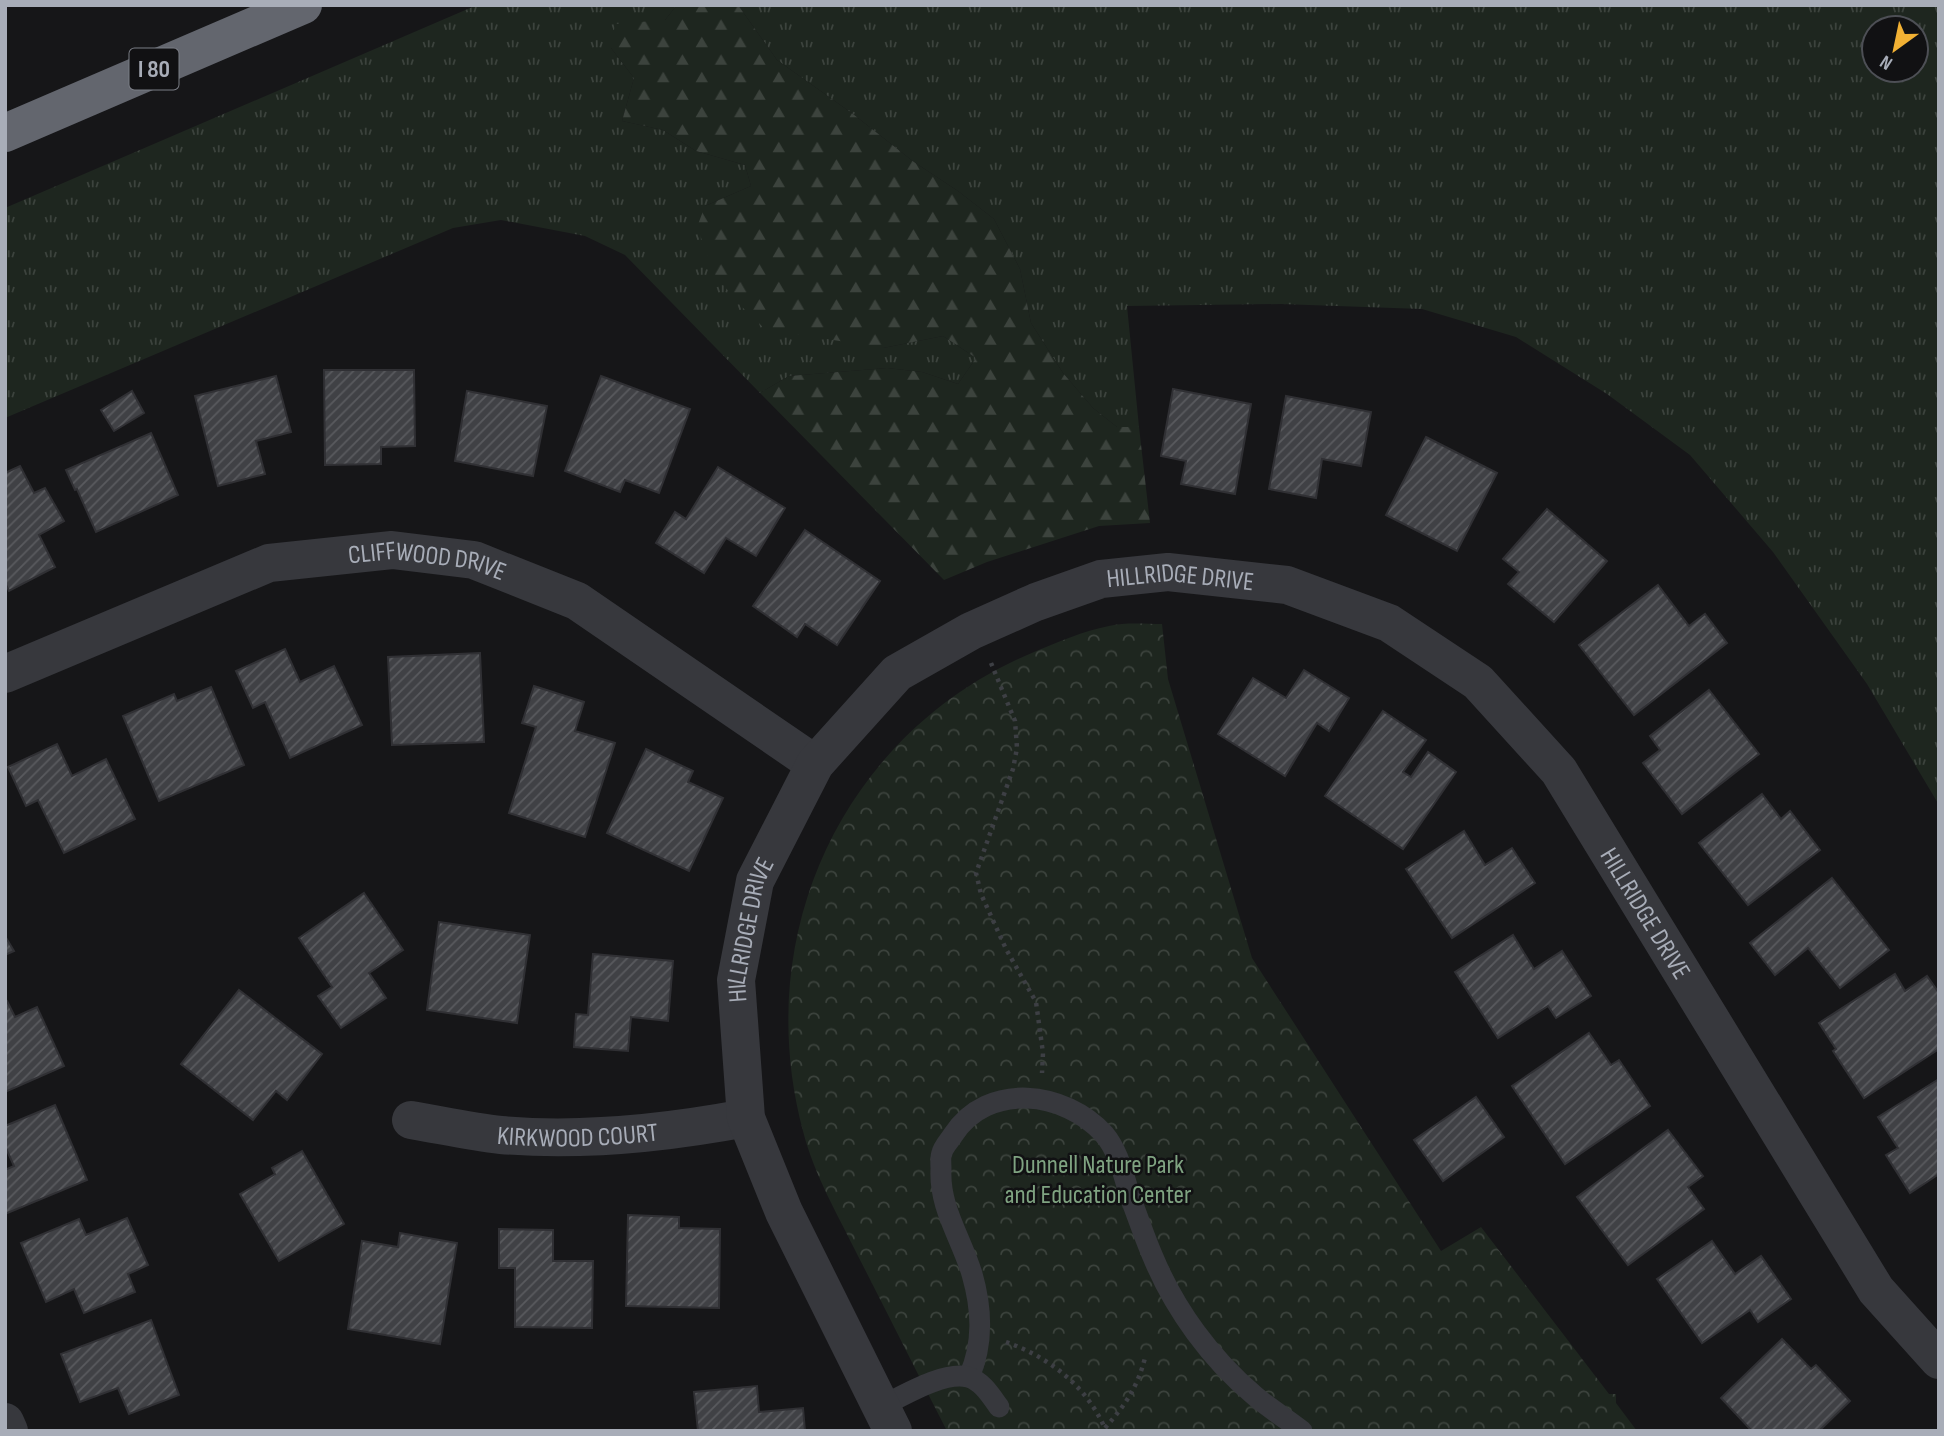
<svg xmlns="http://www.w3.org/2000/svg" width="1944" height="1436" viewBox="0 0 1944 1436" font-family="'Sofia Sans Condensed',sans-serif">
<style>
.grass{fill:url(#grass-tufts);fill-rule:evenodd}
.forest{fill:url(#forest-firs)}
.park{fill:url(#park-crowns)}
.building{fill:url(#building-hatch);stroke:#303034;stroke-width:2}
.lines{fill:none;stroke-linecap:round;stroke-linejoin:round}
.path{stroke:#3d3f44;stroke-width:4.5;stroke-dasharray:3.5 5;stroke-linecap:butt}
.service{stroke:#37383d;stroke-width:21}
.minor{stroke:#37383d;stroke-width:38}
.motorway{stroke:#63666e;stroke-width:38}
.labels{text-anchor:middle;stroke-width:5;stroke-linejoin:round;paint-order:stroke}
.shield{fill:#111113;stroke:#7b7e86;stroke-width:2}
.shield-label{font-size:24px;font-weight:bold;fill:#a8adb8}
.street-label{font-size:26px;fill:#a8adb8;stroke:#111113}
.park-label{font-size:26px;fill:#7fa381;stroke:#111113}
</style>
<defs>
<pattern id="grass-tufts" width="24" height="20" patternUnits="userSpaceOnUse" patternTransform="scale(1.75)"><rect width="24" height="20" fill="#1e261f"/><path d="M3 7l-1-3M5 7V3M7 7l1-3M15 17l-1-3M17 17v-4M19 17l1-3" fill="none" stroke="#3c433d"/></pattern>
<pattern id="forest-firs" width="22" height="20" patternUnits="userSpaceOnUse" patternTransform="scale(1.75)"><rect width="22" height="20" fill="#1e261f"/><path d="M5 1l3.5 6h-7zM16 11l3.5 6h-7z" fill="#3c433d"/></pattern>
<pattern id="park-crowns" width="20" height="18" patternUnits="userSpaceOnUse" patternTransform="scale(1.75)"><rect width="20" height="18" fill="#1e261f"/><path d="M2 6a3 3 0 1 1 6 0M12 15a3 3 0 1 1 6 0" fill="none" stroke="#3c433d"/></pattern>
<pattern id="building-hatch" width="6" height="6" patternUnits="userSpaceOnUse" patternTransform="scale(1.75)"><rect width="6" height="6" fill="#404145"/><path d="M-1 1l2-2M0 6l6-6M5 7l2-2" fill="none" stroke="#595a5e"/></pattern>
</defs>
<rect width="100%" height="100%" fill="#161618"/>
<g class="grass">
<path d="M477,5H677L665,20L611,48L634,78L622,121L663,130L696,151L745,165L751,186L705,206L883,348L943,336L976,358L958,384L922,372L887,368L789,376L760,393L625,255L585,236L501,220L453,228L5,418V208Z"/>
<path d="M738,5H1939V805L1867,684L1773,552L1690,455L1607,394L1516,337L1422,309L1281,304L1127,306L1139,427H1117L1093,408L1063,373L1031,323L1020,269L994,219L958,191L914,162L853,114L777,60ZM1874,28H1916V70H1874Z"/>
</g>
<path class="forest" d="M677,5H738L777,60L853,114L914,162L958,191L994,219L1020,269L1031,323L1063,373L1093,408L1117,427H1139L1150,523L1099,526L987,562L944,580L760,393L789,376L887,368L922,372L958,384L976,358L943,336L883,348L765,329L740,305L715,275L697,227L705,206L751,186L745,165L696,151L663,130L622,121L634,78L611,48L615,24L665,20Z"/>
<path class="park" d="M1162,624L1168,679L1252,958L1441,1251L1481,1227L1609,1394H1616V1403L1637,1431H947C917,1373 888,1314 858,1256C838,1215 814,1175 803,1131C750,933 844,731 1034,652C1058,642 1083,631 1109,626C1126,622 1145,624 1162,624Z"/>
<g class="building">
<path d="M324,370H414L415,446L381,447V464L325,465Z"/>
<path d="M276,376L291,432L256,441L265,474L218,486L195,396Z"/>
<path d="M601,376L690,409L659,493L625,480L620,492L565,471Z"/>
<path d="M1173,389L1251,404L1235,494L1181,484L1186,461L1161,456Z"/>
<path d="M132,391L144,413L114,431L101,410Z"/>
<path d="M467,391L547,406L533,476L455,461Z"/>
<path d="M1286,396L1371,412L1361,466L1322,459L1316,498L1269,489Z"/>
<path d="M151,433L178,495L96,532L77,489L75,490L66,470Z"/>
<path d="M1426,437L1497,473L1457,551L1386,515Z"/>
<path d="M20,466L34,493L45,488L64,521L39,535L55,567L9,591L5,583V473Z"/>
<path d="M718,467L785,508L756,556L726,538L704,573L656,543L675,512L686,519Z"/>
<path d="M1547,509L1607,561L1554,622L1508,584L1519,572L1503,559Z"/>
<path d="M805,530L880,581L837,645L805,624L797,637L753,606Z"/>
<path d="M1658,585L1689,626L1705,614L1727,643L1634,715L1579,645Z"/>
<path d="M285,649L300,682L334,666L362,725L290,758L265,702L253,708L236,671Z"/>
<path d="M480,653L484,742L392,745L388,657Z"/>
<path d="M1304,670L1349,698L1329,731L1317,723L1285,776L1218,734L1253,678L1286,698Z"/>
<path d="M534,686L584,702L575,731L615,743L585,837L509,813L536,727L522,723Z"/>
<path d="M211,687L244,765L159,801L123,716L174,694L177,701Z"/>
<path d="M1709,690L1759,754L1682,814L1643,763L1660,750L1650,736Z"/>
<path d="M1383,711L1426,740L1403,772L1411,777L1428,752L1456,772L1403,849L1325,796Z"/>
<path d="M57,744L72,776L106,759L135,819L64,853L38,800L26,806L8,767Z"/>
<path d="M646,749L693,771L688,782L723,798L689,871L607,833Z"/>
<path d="M1762,794L1781,819L1790,811L1820,850L1748,905L1699,843Z"/>
<path d="M1464,831L1485,865L1512,848L1535,883L1452,938L1406,869Z"/>
<path d="M1832,878L1889,950L1840,988L1808,948L1775,975L1750,943Z"/>
<path d="M364,893L403,950L369,973L386,998L341,1028L318,996L332,987L299,938Z"/>
<path d="M439,922L530,935L517,1023L427,1010Z"/>
<path d="M1513,935L1534,969L1562,951L1591,996L1556,1018L1548,1006L1498,1038L1455,972Z"/>
<path d="M5,936L14,951L5,955Z"/>
<path d="M593,954L673,961L668,1021L631,1017L628,1051L574,1047L576,1014L588,1015Z"/>
<path d="M1895,974L1905,991L1927,976L1939,993V1049L1864,1098L1833,1051L1836,1049L1819,1023Z"/>
<path d="M239,990L322,1054L287,1100L276,1091L253,1120L181,1064Z"/>
<path d="M7,1001L15,1017L37,1007L64,1066L5,1092V1002Z"/>
<path d="M1589,1033L1611,1065L1619,1060L1650,1106L1565,1164L1512,1086Z"/>
<path d="M1939,1079V1174L1910,1193L1886,1155L1898,1148L1878,1117Z"/>
<path d="M1476,1097L1504,1137L1443,1181L1414,1140Z"/>
<path d="M55,1105L87,1180L5,1214V1170L14,1166L5,1146V1126Z"/>
<path d="M1668,1130L1703,1176L1688,1187L1704,1209L1628,1265L1577,1197Z"/>
<path d="M302,1151L344,1224L279,1261L240,1194L275,1174L272,1168Z"/>
<path d="M628,1215L679,1217V1228L720,1229L719,1308L626,1306Z"/>
<path d="M127,1218L148,1265L128,1274L135,1292L84,1313L74,1289L46,1302L21,1243L79,1219L86,1235Z"/>
<path d="M499,1229L553,1230V1261H593L592,1328L515,1327V1268H499Z"/>
<path d="M400,1233L457,1243L440,1344L348,1329L362,1241L398,1247Z"/>
<path d="M1712,1241L1735,1274L1761,1256L1791,1299L1758,1322L1750,1310L1702,1343L1657,1279Z"/>
<path d="M151,1320L179,1395L129,1414L118,1388L80,1402L61,1354Z"/>
<path d="M1782,1339L1811,1369L1816,1365L1850,1401L1819,1431H1752L1721,1398Z"/>
<path d="M757,1386L759,1412L803,1408L805,1431H698L694,1392Z"/>
</g>
<g class="lines">
<g class="path">
<path d="M991,663L1015,721L1017,748L1013,769L976,873L981,894L1006,949L1036,1002L1043,1053L1042,1073"/>
<path d="M1006,1342C1049,1357 1088,1387 1106,1431"/>
<path d="M1105,1428C1126,1404 1137,1388 1145,1358"/>
</g>
<g class="service">
<path d="M969,1377C984,1343 982,1309 972,1274C961,1237 939,1208 941,1169C941,1164 940,1157 942,1153C943,1147 950,1140 953,1135C988,1081 1065,1091 1104,1134C1120,1153 1124,1179 1132,1202C1139,1220 1145,1239 1153,1257C1175,1310 1211,1359 1255,1396C1270,1409 1287,1419 1302,1431"/>
<path d="M880,1407C903,1396 943,1371 968,1377C982,1381 991,1396 999,1407"/>
</g>
<g class="minor">
<path id="s1" d="M5,674L269,563L392,550L474,560L577,601L815,764"/>
<path id="s2" d="M411,1120C441,1125 471,1132 501,1135C582,1142 666,1133 746,1118"/>
<path d="M5,1422L9,1431"/>
<path id="s3" d="M893,1431L784,1212L746,1118L736,980L755,881L815,764L897,673L971,631L1036,602L1101,579L1168,572L1287,585L1389,623L1478,682L1559,771L1876,1290L1939,1360"/>
</g>
<path class="motorway" d="M5,133L303,5"/>
</g>
<g class="labels">
<rect class="shield" x="129.5" y="48.5" width="49" height="41" rx="5"/>
<g class="shield-label">
<text x="154" y="77">I 80</text>
</g>
<g class="street-label">
<text dy="9" stroke="none"><textPath href="#s1" startOffset="446">CLIFFWOOD DRIVE</textPath></text>
<text dy="9" stroke="none"><textPath href="#s3" startOffset="1144">HILLRIDGE DRIVE</textPath></text>
<text dy="9" stroke="none"><textPath href="#s3" startOffset="1754">HILLRIDGE DRIVE</textPath></text>
<text dy="9" stroke="none"><textPath href="#s3" startOffset="536">HILLRIDGE DRIVE</textPath></text>
<text dy="9" stroke="none"><textPath href="#s2" startOffset="168">KIRKWOOD COURT</textPath></text>
</g>
<g class="park-label">
<text x="1098" y="1173">Dunnell Nature Park<tspan x="1098" dy="30">and Education Center</tspan></text>
</g>
</g>
<rect width="1944" height="1436" fill="none" stroke="#a8adb8" stroke-width="14"/>
<g transform="translate(1895 49) rotate(213)"><circle r="33" fill="#111113" stroke="#4d4f55" stroke-width="2"/>
<path d="M0-5L12 26L0 18L-12 26Z" fill="#f2b134"/>
<text y="-10" font-size="19" font-weight="bold" text-anchor="middle" fill="#a8adb8">N</text>
</g>
</svg>
